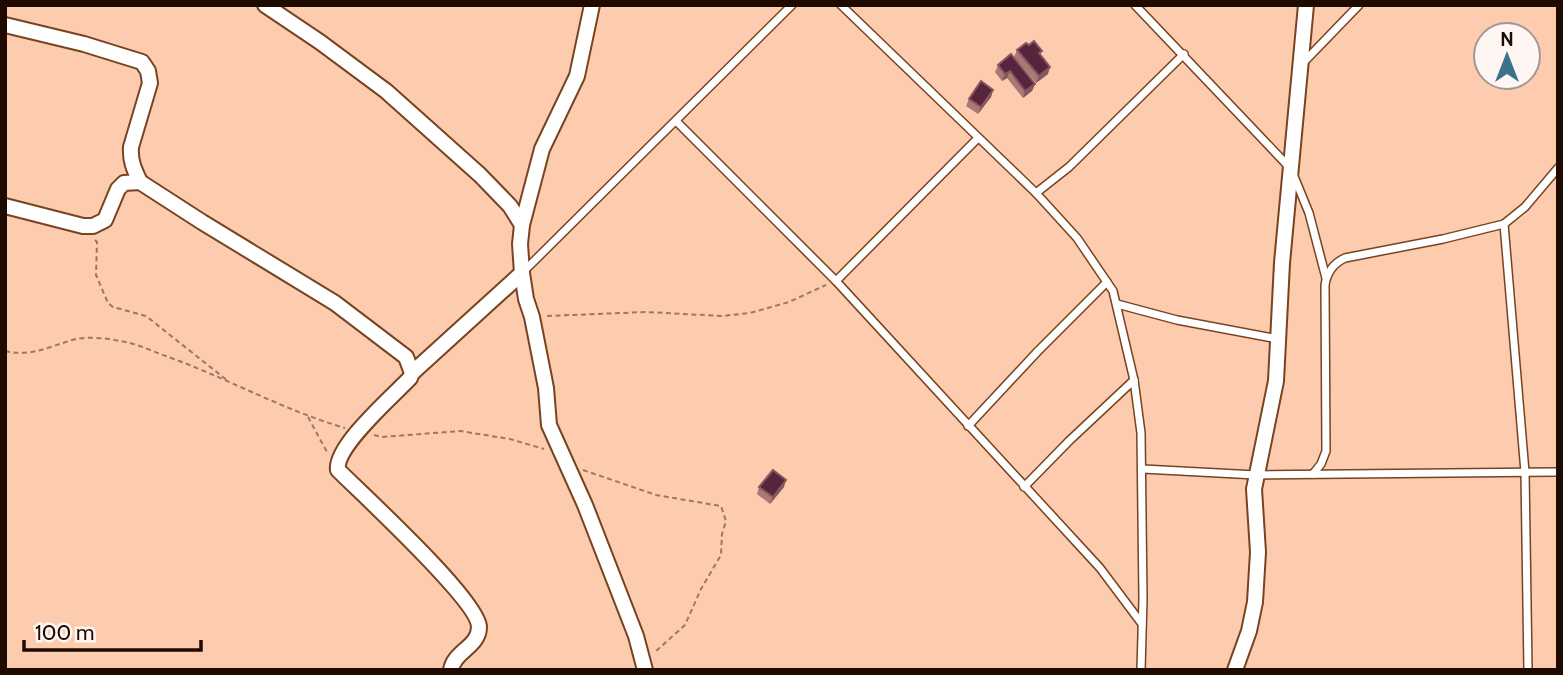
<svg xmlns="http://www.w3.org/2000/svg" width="1563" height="675" viewBox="0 0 1563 675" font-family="Cabin,sans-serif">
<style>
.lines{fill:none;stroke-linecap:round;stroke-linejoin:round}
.lane-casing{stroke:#774320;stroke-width:10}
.street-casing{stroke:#774320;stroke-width:18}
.path{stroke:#9d7763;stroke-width:2;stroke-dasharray:5 3.5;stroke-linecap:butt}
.lane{stroke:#fff;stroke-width:7}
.street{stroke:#fff;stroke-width:14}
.wall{fill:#aa7875}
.shaded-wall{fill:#88565e}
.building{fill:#56243c;stroke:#88565e;stroke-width:2}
</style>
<rect width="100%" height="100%" fill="#fdcbae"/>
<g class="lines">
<defs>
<g id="lane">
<path d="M841,5L1036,193L1077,238L1113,291L1134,380L1141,433L1143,599L1141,670"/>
<path d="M1135,5L1291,169L1309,213L1326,278"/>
<path d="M1302,64L1359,5"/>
<path d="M676,121L836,281L1100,568L1142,624"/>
<path d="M1036,193L1069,167L1184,54"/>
<path d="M1504,224L1525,472L1528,670"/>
<path d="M522,273L792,5"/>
<path d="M836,281L978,138"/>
<path d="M1117,304L1177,320L1278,339"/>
<path d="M968,426L1038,351L1107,282"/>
<path d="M1143,469L1256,475L1558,472"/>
<path d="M1313,474L1321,464L1326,451L1325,285C1327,272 1334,263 1345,258L1443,239L1504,224L1525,207L1558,168"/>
<path d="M1024,487L1069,441L1134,380"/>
</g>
<g id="street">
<path d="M265,5L320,42L386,91L480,175L510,206L522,225"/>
<path d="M592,5L577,76L542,149L522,225L520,244L522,273L526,299L532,317L546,388L549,425L585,505L636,636L645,670"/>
<path d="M5,25L84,44L142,62L148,71L150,83L131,147C130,161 134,169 140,182"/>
<path d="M5,206L83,226H93L105,220L118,189L124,183L140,182L202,222L335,303L406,357L412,373L410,378C393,396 334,447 338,470C362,494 479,601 479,627C479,647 454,651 451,670"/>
<path d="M412,373L522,273"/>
<path d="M1235,670L1249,631L1255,602L1258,552L1254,489L1276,381L1282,263L1306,5"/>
</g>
</defs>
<use href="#lane" class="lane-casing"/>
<use href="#street" class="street-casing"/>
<g class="path">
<path d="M95,240L97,242L96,275L108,303L113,307L146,316L228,381"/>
<path d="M547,316L646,312L722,316L750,313L789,302L826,285"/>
<path d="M5,351C30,357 49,347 72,340C87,336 105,338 120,341C136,343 151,351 166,356C227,378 283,410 345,428"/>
<path d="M308,417L327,452"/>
<path d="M374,435L382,437L460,431L510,439L544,449"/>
<path d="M583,470L656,495L721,506L726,521L722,534L721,555L701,589L685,625L655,652"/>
</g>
<use href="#lane" class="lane"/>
<use href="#street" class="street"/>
</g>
<g class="wall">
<path d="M1017,50L1042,51L1040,55L1048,74L1036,83L1014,57Z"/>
<path d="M998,65L1035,84L1032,91L1023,98L1007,78L1002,81L995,72Z"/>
<path d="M993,90L991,97L978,114L966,106L969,99Z"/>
<path d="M759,487H784L770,504L757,494Z"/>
</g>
<g class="shaded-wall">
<path d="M1050,67L1048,74L1036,83L1039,76Z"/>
<path d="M1010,71L1007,78L1002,81L1005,74Z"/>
<path d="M1035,84L1032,91L1023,98L1025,91Z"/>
<path d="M993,90L991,97L978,114L981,107Z"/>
<path d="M786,480L784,487L770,504L773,497Z"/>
</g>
<g class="building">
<path d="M1034,41L1042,51L1039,53L1050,67L1039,76L1017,50L1026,43L1029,45Z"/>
<path d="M1011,54L1035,84L1025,91L1010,71L1005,74L998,65Z"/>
<path d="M981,81L993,90L981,107L969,99Z"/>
<path d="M773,470L786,480L773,497L759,487Z"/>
</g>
<rect width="1563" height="675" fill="none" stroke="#1f0a00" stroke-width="14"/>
<g transform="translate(1507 56)"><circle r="33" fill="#fdf6f3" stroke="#a49892" stroke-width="2"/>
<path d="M0-5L12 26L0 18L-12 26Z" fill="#3b728d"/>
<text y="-10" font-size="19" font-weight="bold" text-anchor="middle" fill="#1f0a00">N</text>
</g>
<path d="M24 640v10h177v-10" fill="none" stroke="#1f0a00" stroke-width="3.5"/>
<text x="35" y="640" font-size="21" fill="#1f0a00" stroke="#fdf6f3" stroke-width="5" paint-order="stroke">100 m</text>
</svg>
